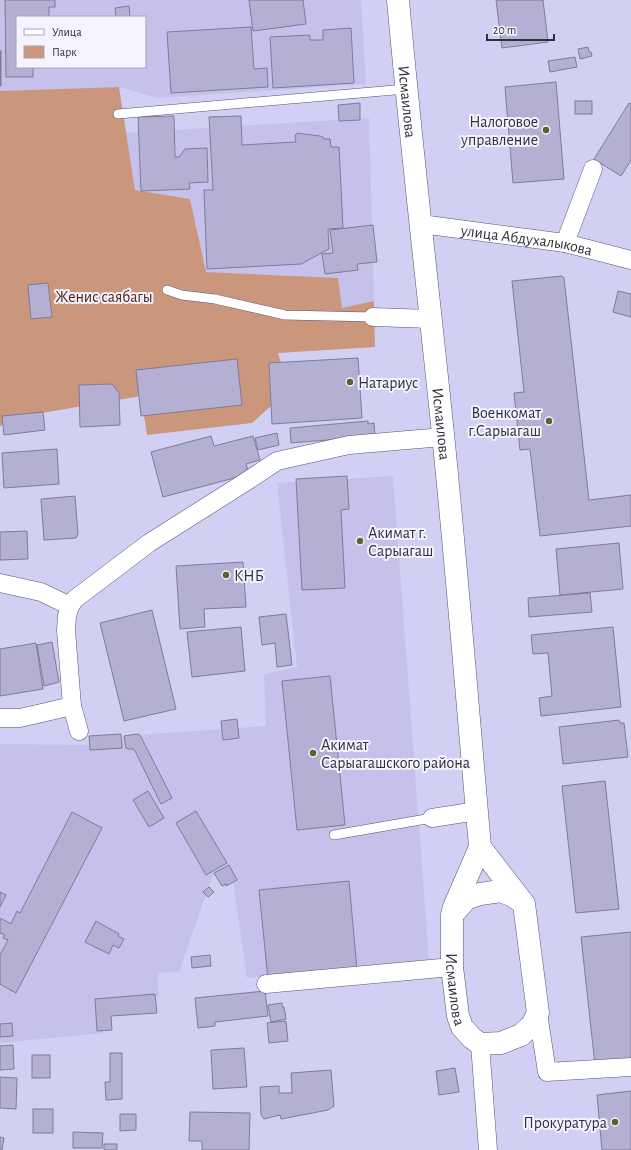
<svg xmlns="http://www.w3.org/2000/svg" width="631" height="1150" viewBox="0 0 631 1150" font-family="'Alegreya Sans',sans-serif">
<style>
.built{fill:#c5c1eb;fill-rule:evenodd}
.green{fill:#ca977c}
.building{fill:#b4b0d4;stroke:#7e7b9c}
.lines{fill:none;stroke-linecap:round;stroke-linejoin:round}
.service-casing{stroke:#575373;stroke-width:10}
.minor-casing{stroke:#575373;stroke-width:19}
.tertiary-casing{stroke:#575373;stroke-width:23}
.service{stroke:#fff;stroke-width:9}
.minor{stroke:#fff;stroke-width:18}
.tertiary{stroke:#fff;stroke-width:22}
.poi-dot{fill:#5f602d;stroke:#f4f3ff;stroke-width:1.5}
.labels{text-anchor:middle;stroke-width:4;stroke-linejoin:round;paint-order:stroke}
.street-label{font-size:16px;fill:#302f3d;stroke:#f4f3ff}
.poi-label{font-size:16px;fill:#302f3d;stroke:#f4f3ff;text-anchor:start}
.park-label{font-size:16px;fill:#4e2710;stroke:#f4f3ff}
</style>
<rect width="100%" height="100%" fill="#d2cff4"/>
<g class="built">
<path d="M0,0H361L366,84L157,98L119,87L0,91ZM17,17H145V67H17Z"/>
<path d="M369,118L374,301L342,308L338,278L206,272L190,199L135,190L126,133Z"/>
<path d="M393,476L429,961L247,978L231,868L212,877L179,972L157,973L159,996L101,1002L103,1033L0,1043V744L91,745L149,734L266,726L264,674L297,667L277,483Z"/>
</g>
<path class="green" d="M119,87L135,190L190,199L206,272L338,278L342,308L374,301L375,347L278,353L289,390L252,423L147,435L141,396L19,417L0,426V91Z"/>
<g class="building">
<path d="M5,0H55V7H49V17H17V67H33V77H6Z"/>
<path d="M249,0H303L306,24L253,31Z"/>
<path d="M496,0H543L548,42L502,48Z"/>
<path d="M129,6L130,17H116L115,8Z"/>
<path d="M251,27L254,69L267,68L268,87L171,93L167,32Z"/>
<path d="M351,28L354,83L273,88L270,37L310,35V40H323V30Z"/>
<path d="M588,47L589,52H591L592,56L580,59L578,49Z"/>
<rect x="0" y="51" width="1" height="35"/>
<path d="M575,57L577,67L550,72L548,61Z"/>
<path d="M556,82L564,179L513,183L505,87Z"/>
<rect x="575" y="101" width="17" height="13"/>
<path d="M360,103V120L339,121L338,105Z"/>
<path d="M629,103L631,104V160L621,176L594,159Z"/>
<path d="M174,116L175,157H179L185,149L207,148L208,182L189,183L190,189L141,191L138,117Z"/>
<path d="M241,116L242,145L296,142L295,136L297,133L320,136L323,137L324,139H330L331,147H339L343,228L328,229L329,249L301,264L207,269L204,190H213L209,117Z"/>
<path d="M373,225L377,262L357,264L358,270L325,274L322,254L333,253L330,230Z"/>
<path d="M562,276L564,278L589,500L631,495V526L540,536L530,449L520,450L514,393L524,392L512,281Z"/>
<path d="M48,283L52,317L31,319L28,285Z"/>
<path d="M618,291L631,294V317L613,312Z"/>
<path d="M358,358L362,418L272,424L269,363Z"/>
<path d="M237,359L242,405L141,416L136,370Z"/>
<path d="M112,384L119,393L120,425L80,427L79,385Z"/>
<path d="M43,412L45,430L4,435L2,416Z"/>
<path d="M368,421V424L374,423L375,436L291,443L290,428Z"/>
<path d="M277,433L279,445L258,450L255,438Z"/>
<path d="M211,436L214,446L253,436L260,460L246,464L249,474L163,497L151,452Z"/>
<path d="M57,449L59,484L4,488L2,453Z"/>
<path d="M347,476L349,509L341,510L345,588L302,590L296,479Z"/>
<path d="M75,496L78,534L76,538L44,540L41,499Z"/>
<path d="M27,531L28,559L0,560V532Z"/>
<path d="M619,543L623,589L560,595L556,549Z"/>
<path d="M243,562L246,607L204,609L205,627L180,629L176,566Z"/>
<path d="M590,593L592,612L529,617L528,598Z"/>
<path d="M152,610L176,709L124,721L100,623Z"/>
<path d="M286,614L292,665L277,667L275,643L262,645L259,617Z"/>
<path d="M241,627L245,671L192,677L187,632Z"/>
<path d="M613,627L621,707L541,716L539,698L552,696L548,653L533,654L531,635Z"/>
<path d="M52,642L59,682L44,686L37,645Z"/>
<path d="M36,643L43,689L0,696V649Z"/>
<path d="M330,676L345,825L297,830L282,681Z"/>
<path d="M237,719L239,738L223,740L221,721Z"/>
<path d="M619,720L620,723H624L628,757L563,764L559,727Z"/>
<path d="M121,734L122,748L90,750L89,736Z"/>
<path d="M137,734L140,735L172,798L161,804L135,751L133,749H128L126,748L124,736Z"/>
<path d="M605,781L619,909L576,913L562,786Z"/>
<path d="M148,791L164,818L149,827L133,800Z"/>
<path d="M196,811L227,863L206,875L176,823Z"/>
<path d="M72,812L102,828L16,993L0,984V955L8,940L3,938L5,935L0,933V918L11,924L17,911L20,913Z"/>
<path d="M229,865L237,880L226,886V884L222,886L214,873Z"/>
<path d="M349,881L357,970L268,979L259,890Z"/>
<path d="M209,887L214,892L208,897L203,892Z"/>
<path d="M0,892L6,895L0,907Z"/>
<path d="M96,921L119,934L118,936L124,939L119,948L113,945L109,954L85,942Z"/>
<path d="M631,932V1061L595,1065L581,937Z"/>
<path d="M210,955L211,966L192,968L191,957Z"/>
<path d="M265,991L268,1016L215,1022V1026L198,1028L195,998Z"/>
<path d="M155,994L157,1013L111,1016L112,1030L97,1031L95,999Z"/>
<path d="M282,1003V1007H284L286,1019L271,1022L268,1005Z"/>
<path d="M286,1021L288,1041L269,1043L267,1023Z"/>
<path d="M12,1023L13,1036L0,1037V1024Z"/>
<path d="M13,1045L14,1069L0,1070V1046Z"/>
<path d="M244,1048L247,1087L213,1089L211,1050Z"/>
<path d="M110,1053H122V1099L106,1100L105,1082H110Z"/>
<rect x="32" y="1055" width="18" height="23"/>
<path d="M455,1068L459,1092L439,1095L436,1071Z"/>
<path d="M331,1070L334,1106L328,1110L281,1119L280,1115L264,1119L261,1115L260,1087L279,1086V1093H292L291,1073Z"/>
<path d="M0,1077L17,1078L16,1109L0,1108Z"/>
<path d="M631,1091V1150H602L597,1095Z"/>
<rect x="33" y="1109" width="20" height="24"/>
<path d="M190,1112L250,1113L249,1150H202V1141H189Z"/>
<path d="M120,1114H136V1130L120,1131Z"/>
<path d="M73,1132L103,1133L102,1148H73Z"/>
<path d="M0,1137L4,1138L2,1150H0Z"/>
<rect x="104" y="1144" width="13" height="6"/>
</g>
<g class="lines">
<defs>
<g id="service">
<path d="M118,114L406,89"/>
<path d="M167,290L182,295L215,299L285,315L373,317"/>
<path d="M334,835L432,818"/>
</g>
<g id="minor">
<path id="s1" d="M421,224L565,243L631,260"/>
<path d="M565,243L593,169"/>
<path d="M373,317L431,319"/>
<path d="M0,583L41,592L70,606"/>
<path d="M0,718H20L72,706"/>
<path d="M79,731L72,706L66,630L67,616L70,606L75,599L149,543L247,481L277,461L349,445L443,437"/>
<path d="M432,818L477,811"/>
<path d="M266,984L452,967"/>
<path d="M538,1013L547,1072L631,1067"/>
<path d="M480,1044L488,1150"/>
</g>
<g id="tertiary">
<path id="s2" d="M398,0C411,145 428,289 443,434C457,572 468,710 480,847L454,907L452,915V967L458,1016L462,1027L472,1038L480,1044L501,1043L521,1035L532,1025L538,1013L524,904L480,847"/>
<path d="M453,914L466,899L480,894L501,891L513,896L522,902"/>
</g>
</defs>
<use href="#service" class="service-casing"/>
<use href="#minor" class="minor-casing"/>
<use href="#tertiary" class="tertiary-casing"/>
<use href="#service" class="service"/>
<use href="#minor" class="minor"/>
<use href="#tertiary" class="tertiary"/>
</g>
<g class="poi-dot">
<circle cx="546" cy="130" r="4"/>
<circle cx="350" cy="382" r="4"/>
<circle cx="549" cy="421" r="4"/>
<circle cx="360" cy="541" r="4"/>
<circle cx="226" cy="575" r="4"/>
<circle cx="313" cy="753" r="4"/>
<circle cx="615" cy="1122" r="4"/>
</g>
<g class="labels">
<g class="street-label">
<text dy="6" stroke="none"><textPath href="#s2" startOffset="102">Исмаилова</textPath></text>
<text dy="6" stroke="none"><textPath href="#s1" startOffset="107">улица Абдухалыкова</textPath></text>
<text dy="6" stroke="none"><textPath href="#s2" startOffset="426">Исмаилова</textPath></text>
<text dy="6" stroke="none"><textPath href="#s2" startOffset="999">Исмаилова</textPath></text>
</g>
<g class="poi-label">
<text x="538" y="127" text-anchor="end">Налоговое<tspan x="538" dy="18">управление</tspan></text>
<text x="358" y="388">Натариус</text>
<text x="541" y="418" text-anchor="end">Военкомат<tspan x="541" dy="18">г.Сарыагаш</tspan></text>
<text x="368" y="538">Акимат г.<tspan x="368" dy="18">Сарыагаш</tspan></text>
<text x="234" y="581">КНБ</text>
<text x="321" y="750">Акимат<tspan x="321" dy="18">Сарыагашского района</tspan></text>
<text x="607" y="1128" text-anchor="end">Прокуратура</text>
</g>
<g class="park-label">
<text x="104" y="302">Женис саябагы</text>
</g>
</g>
<rect x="16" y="16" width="130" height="52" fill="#f4f3ff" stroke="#a6a5b1"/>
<rect x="24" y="29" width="20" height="6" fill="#ffffff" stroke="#a6a5b1"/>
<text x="52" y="36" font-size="12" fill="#302f3d">Улица</text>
<rect x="24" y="46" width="20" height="12" fill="#ca977c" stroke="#a6a5b1"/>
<text x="52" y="56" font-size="12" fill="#302f3d">Парк</text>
<path d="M487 34v6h67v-6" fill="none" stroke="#302f3d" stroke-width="2"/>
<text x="493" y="34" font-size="12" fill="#302f3d" stroke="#f4f3ff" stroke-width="3" paint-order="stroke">20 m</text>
</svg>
